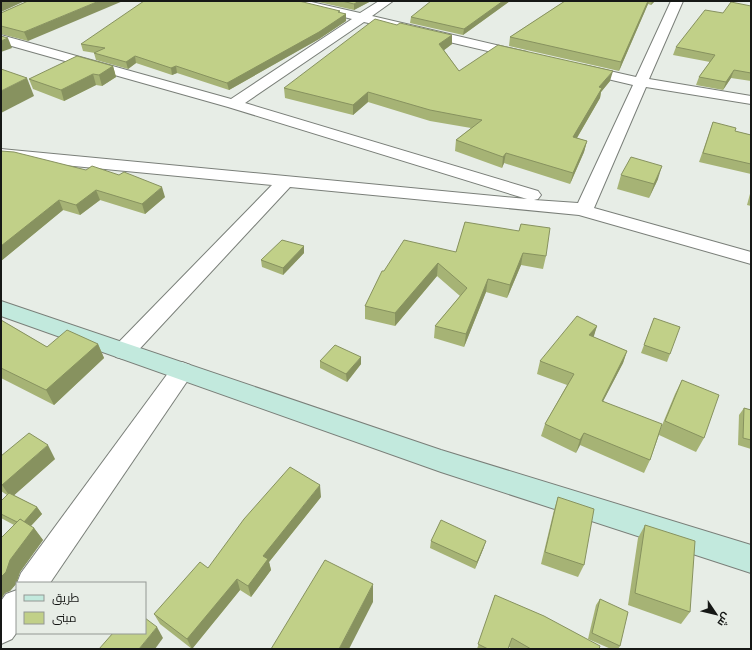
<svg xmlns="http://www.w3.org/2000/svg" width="752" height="650" viewBox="0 0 752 650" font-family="Overpass,Cairo,sans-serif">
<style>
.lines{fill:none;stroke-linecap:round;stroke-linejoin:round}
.street-casing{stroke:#7a7f79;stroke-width:2}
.secondary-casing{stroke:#7a7f79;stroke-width:2}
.street{fill:#fff;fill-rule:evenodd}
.secondary{fill:#c2e9dd;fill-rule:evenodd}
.wall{fill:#a6b375}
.shaded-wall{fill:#87925f}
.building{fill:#c1d088;stroke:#87925f}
</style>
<rect width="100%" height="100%" fill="#e7ede6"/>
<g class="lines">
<defs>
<g id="street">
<path d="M286,1H307L360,13L379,1H393L372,16L522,51L527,52L529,55L527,58L522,59L364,22L245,103L538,191L541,195L538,199L534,200L578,203L633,85L578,72L576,69L578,66L583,65L636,77L671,1H683L649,79L751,96V104L646,87L594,208L751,252V264L579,215L290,187L132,357L124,359L116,357L113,351L116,345L272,185L1,159V149L527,199L228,107L1,43V35L231,99L352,19L288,3Z"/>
<path d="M182,362L190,365L194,371L190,377L50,583H17L21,573L174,365Z"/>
<path d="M17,590V632L12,639L1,644V601L6,594Z"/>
</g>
<path id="secondary" d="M1,301L441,450L751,545V573L441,472L1,316Z"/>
</defs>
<use href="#street" class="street-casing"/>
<use href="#secondary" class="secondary-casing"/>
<use href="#street" class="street"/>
<use href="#secondary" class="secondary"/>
</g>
<g class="wall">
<path d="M28,1V41L1,34V13Z"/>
<path d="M314,1H371L354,10Z"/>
<path d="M510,1L463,35L410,23L411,17Z"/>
<path d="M565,1H655L651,5L648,4L619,71L509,46L510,37Z"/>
<path d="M751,6V81L731,78L723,90L696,85L699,77L710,62L673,55L676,47L723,13Z"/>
<path d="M340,13L346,14V21L319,39L229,90L177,73L172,75L136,63L128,69L96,60L94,53H95L83,51L81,44Z"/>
<path d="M397,25L452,35V44L444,50L459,71L610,81L601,92L600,98L577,138L587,141L584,152L570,184L504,163L502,168L455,151L456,140L471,128L430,121L368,102L353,115L285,98L284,88Z"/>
<path d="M113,66L116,77L102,86L96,85L64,101L33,89L29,79Z"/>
<path d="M713,122L735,131L751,135V174L699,162Z"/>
<path d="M1,151L165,197L145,214L100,200L80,215L63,210L1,261Z"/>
<path d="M621,175L658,179L649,198L617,189Z"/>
<path d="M751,190V206L747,205Z"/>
<path d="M465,222L546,256L543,269L521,265L507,298L486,292L464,347L434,338L435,326L460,296L437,276L395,326L365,319V306L384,271L456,252Z"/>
<path d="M304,253L283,275L262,267L261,260Z"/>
<path d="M654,318L670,354L667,362L641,353Z"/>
<path d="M1,320L47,347L98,344L104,358L54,405L1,378Z"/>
<path d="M597,326L593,337L627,351L623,363L603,401L660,430L675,394L682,380L704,438L696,452L659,435L650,460L644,473L580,445L576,453L541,436L545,424L567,385L537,374L540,361Z"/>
<path d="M320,361L361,364L347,382L320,368Z"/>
<path d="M744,408L751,410V449L738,445L739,415Z"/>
<path d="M1,456L55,459L14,495L37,507L42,514L31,526L34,528L43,540L20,572L16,584L10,591L5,593L1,599V538L14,525L1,518V501L7,495L1,491Z"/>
<path d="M321,497L269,562L271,570L251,597L240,590L192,649L160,624L154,614L208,568Z"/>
<path d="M558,497L584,565L578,577L541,564L554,510Z"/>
<path d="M645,525L690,612L681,624L628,605L638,538Z"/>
<path d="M431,541L484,547L475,569L430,548Z"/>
<path d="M495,595L599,649H512L509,647L508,649H477Z"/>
<path d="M600,599L620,646L618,649H611L588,639L596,605Z"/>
</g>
<g class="shaded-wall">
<path d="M3,1H25L1,12V2Z"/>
<path d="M99,1H123L28,41L24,32Z"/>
<path d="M359,1H371L354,10V4Z"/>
<path d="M503,1H510L463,35L464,29Z"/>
<path d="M648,1H649L648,4L619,71L621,62Z"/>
<path d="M652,1H655L651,5Z"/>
<path d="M346,14V21L319,39L229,90L227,83Z"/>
<path d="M452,35V44L439,54V44Z"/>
<path d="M8,38L12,48L1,52V41Z"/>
<path d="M135,56L136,63L128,69L126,62Z"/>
<path d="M113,66L116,77L102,86L99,75Z"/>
<path d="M176,66L177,73L172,75L171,68Z"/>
<path d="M734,70L731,78L723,90L726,82Z"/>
<path d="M613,71L610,81L601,92L600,98L571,148L573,137L599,87Z"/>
<path d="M93,74L96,85L64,101L61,90Z"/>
<path d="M27,78L34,96L1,113V91Z"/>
<path d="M368,92V102L353,115V105Z"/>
<path d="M587,141L584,152L570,184L573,173Z"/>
<path d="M506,153L504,163L502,168L503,157Z"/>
<path d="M662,166L658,179L649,198L654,184Z"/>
<path d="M162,187L165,197L145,214L142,204Z"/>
<path d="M96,190L100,200L80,215L76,205Z"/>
<path d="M59,200L63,210L1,261V246Z"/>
<path d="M304,246V253L283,275V268Z"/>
<path d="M523,253L521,265L507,298L510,285Z"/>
<path d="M438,263L437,276L395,326V313Z"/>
<path d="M488,279L486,292L464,347L466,334Z"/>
<path d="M597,326L593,339L589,335Z"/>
<path d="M98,344L104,358L54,405L46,390Z"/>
<path d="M627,351L623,363L597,413L602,401Z"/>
<path d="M361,357V364L347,382L346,374Z"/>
<path d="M584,433L580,445L576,453L580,440Z"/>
<path d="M48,445L55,459L11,498L2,485Z"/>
<path d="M320,485L321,497L269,562L271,570L251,597L248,586L263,556Z"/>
<path d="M37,507L42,514L26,531L21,525Z"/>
<path d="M34,528L43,540L20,572L16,584L10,591L5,593L1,599V577L10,560Z"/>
<path d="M486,541L484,547L475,569L477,562Z"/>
<path d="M237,579L240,590L192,649L187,639Z"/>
<path d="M373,584V602L349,649H339Z"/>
<path d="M157,627L163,638L155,649H139Z"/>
</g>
<g class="building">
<path d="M28,1H99L24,32L1,26V13Z"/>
<path d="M144,1H299L340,11L338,12L346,14L319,32L227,83L176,66L171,68L135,56L126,62L94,53L105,48L81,44Z"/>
<path d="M342,1H359L354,4Z"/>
<path d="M431,1H503L464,29L411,17Z"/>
<path d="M565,1H648L621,62L510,37Z"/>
<path d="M731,2L751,6V73L734,70L726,82L699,77L715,55L676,47L705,10L723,13Z"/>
<path d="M375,19L397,25L400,23L452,35L439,44L459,71L498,45L613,71L599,87L602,88L573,137L587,141L573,173L506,153L503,157L456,140L482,120L430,110L368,92L353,105L284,88Z"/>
<path d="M1,36L8,38L1,41Z"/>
<path d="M77,56L113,66L99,75L93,74L61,90L29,79Z"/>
<path d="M1,69L27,78L1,91Z"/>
<path d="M713,122L736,128L735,131L751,135V164L703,153Z"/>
<path d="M1,151L14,152L86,170L92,166L119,175L124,172L162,187L142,204L96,190L76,205L59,200L1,246Z"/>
<path d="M631,157L662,166L654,184L621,175Z"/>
<path d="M465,222L519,231L521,224L550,228L546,256L523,253L510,285L488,279L466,334L435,326L467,288L438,263L395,313L365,306L382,271H384L404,240L456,252Z"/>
<path d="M282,240L304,246L283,268L261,260Z"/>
<path d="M577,316L597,326L589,335L627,351L602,401L662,424L650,460L584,433L580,440L545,424L574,374L540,361Z"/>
<path d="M654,318L680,327L670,354L644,345Z"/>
<path d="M1,320L47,347L67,330L98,344L46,390L1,368Z"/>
<path d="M335,345L361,357L346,374L320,361Z"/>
<path d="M682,380L719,395L704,438L665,421Z"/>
<path d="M744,408L751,410V440L743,438Z"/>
<path d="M29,433L48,445L2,485L1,484V456Z"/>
<path d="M290,467L320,485L263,556L268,559L248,586L237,579L187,639L154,614L200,562L208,568L244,519Z"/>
<path d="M9,493L37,507L24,522L20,519L17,522L1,514V501Z"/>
<path d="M558,497L594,509L584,565L545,552Z"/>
<path d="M20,519L34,528L10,560L6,572L1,577V538Z"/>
<path d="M441,520L486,541L477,562L431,541Z"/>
<path d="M645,525L695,541L690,612L635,593Z"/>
<path d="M325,560L373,584L339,649H271Z"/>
<path d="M495,595L544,616L600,646L599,649H531L512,638L508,649H488L478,644Z"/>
<path d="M600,599L628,612L620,646L592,633Z"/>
<path d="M145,618L157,627L139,649H99L113,633H145Z"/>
</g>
<rect width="752" height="650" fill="none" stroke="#161816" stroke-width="4"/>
<rect x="16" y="582" width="130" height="52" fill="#e7ede6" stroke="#939893"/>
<rect x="24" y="595" width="20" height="6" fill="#c2e9dd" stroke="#939893"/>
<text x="52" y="602" font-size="12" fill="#161816">طريق</text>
<rect x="24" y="612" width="20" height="12" fill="#c1d088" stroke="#939893"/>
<text x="52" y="622" font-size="12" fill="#161816">مبنى</text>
<g transform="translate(716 614) rotate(125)" stroke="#e7ede6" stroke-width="3" paint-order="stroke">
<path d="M0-3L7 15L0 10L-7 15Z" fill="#161816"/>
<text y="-6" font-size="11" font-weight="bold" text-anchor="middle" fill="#161816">ش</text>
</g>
</svg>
